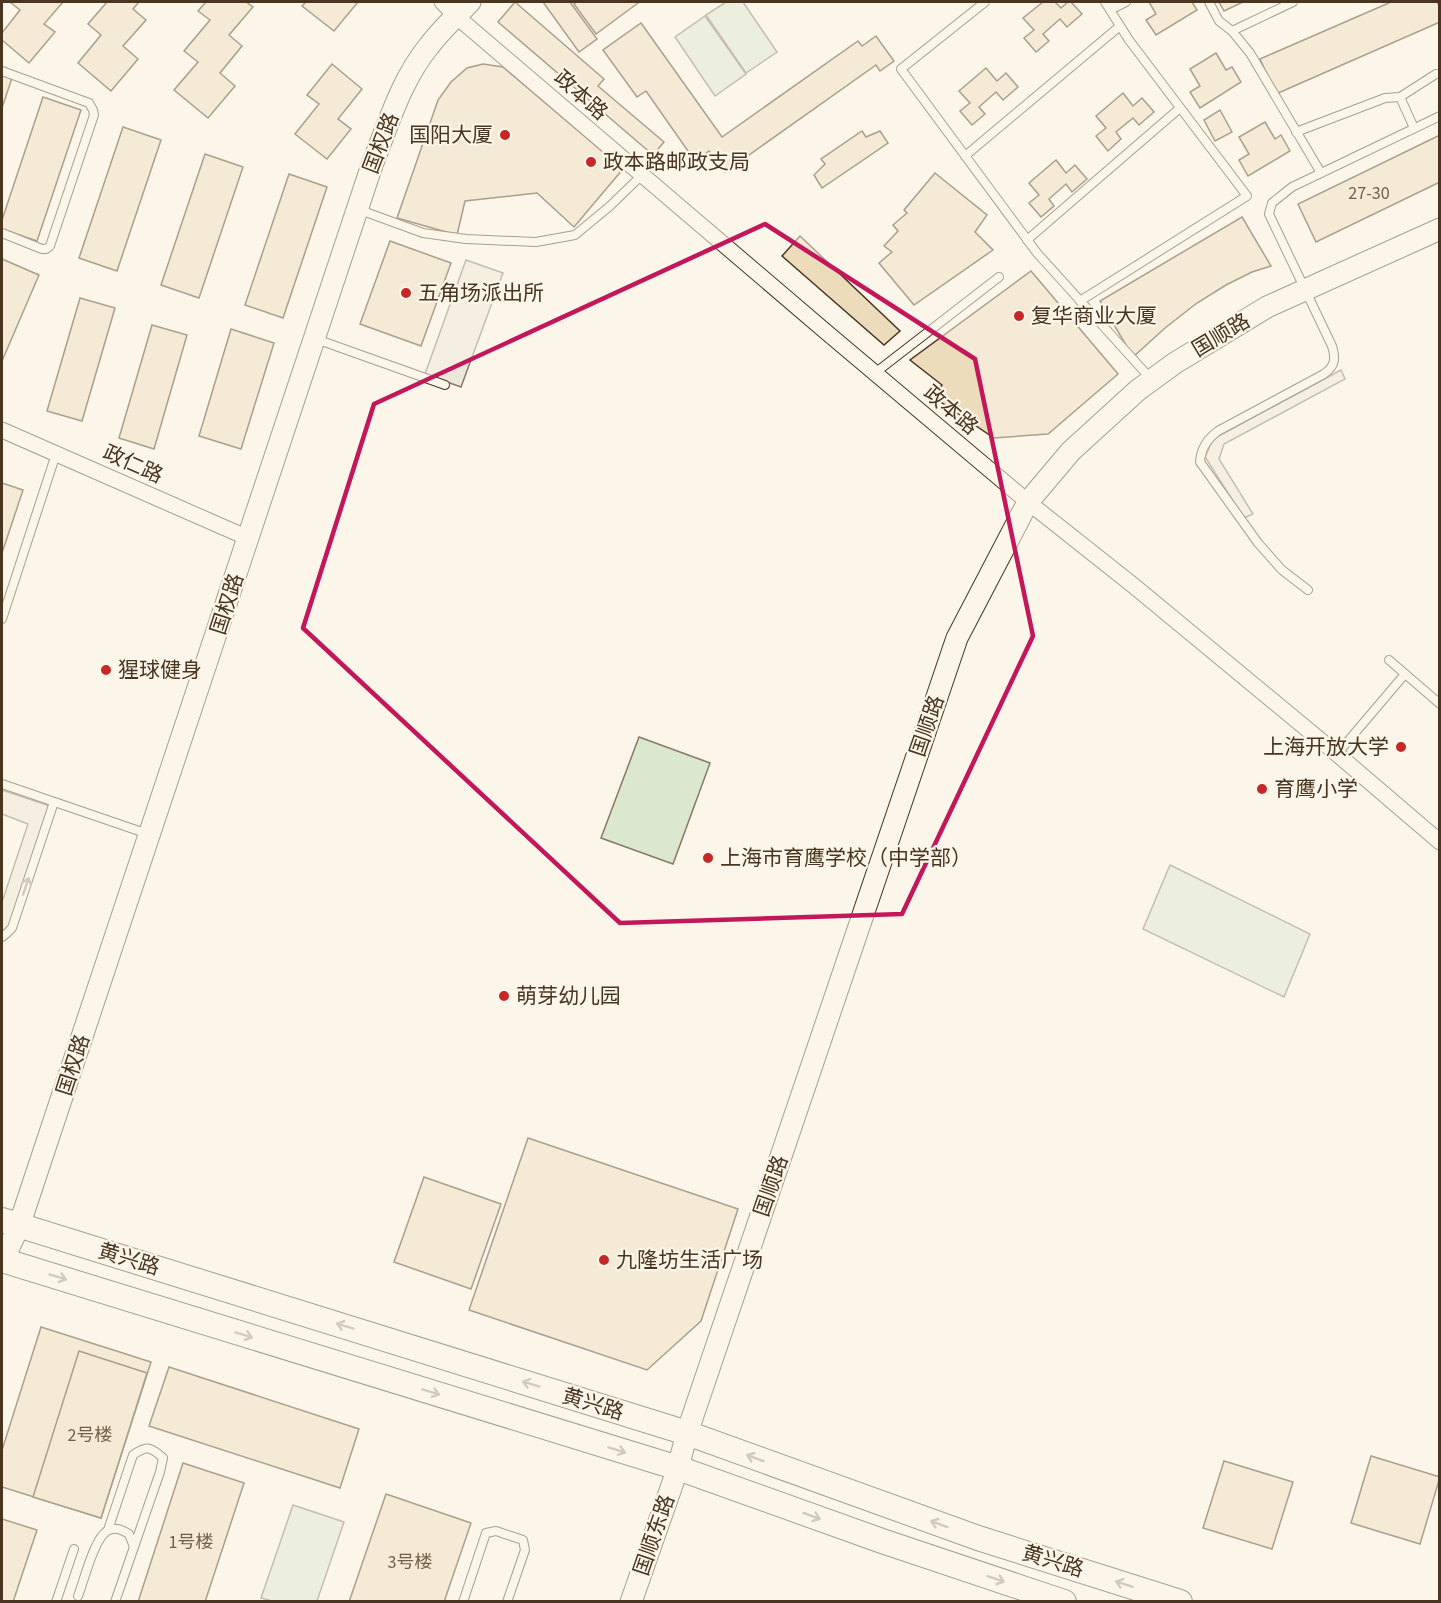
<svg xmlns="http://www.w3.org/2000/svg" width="1441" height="1603" viewBox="0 0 1441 1603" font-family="'Source Sans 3','Noto Sans SC',sans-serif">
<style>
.green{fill:#dce7d0;stroke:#887966;stroke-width:1.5}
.parking{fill:#ede7d9;stroke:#887966;stroke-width:1.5}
.building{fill:#ecdcbc;stroke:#4a3520;stroke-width:1.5}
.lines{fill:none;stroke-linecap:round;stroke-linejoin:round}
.lane-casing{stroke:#4a3520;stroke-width:10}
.street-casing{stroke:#4a3520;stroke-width:17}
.secondary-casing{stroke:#4a3520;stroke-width:23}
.primary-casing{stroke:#4a3520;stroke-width:26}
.lane{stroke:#fbf6e9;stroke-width:8}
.street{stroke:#fbf6e9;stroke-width:15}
.secondary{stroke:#fbf6e9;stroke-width:21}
.primary{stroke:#fbf6e9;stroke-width:24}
.oneway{stroke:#a29684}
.marked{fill:none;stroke:#c2185b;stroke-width:4.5;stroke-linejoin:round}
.poi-dot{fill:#c62828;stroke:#fbf6e9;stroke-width:2}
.labels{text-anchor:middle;stroke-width:4.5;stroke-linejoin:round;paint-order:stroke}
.number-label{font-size:18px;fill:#725f47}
.street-label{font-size:21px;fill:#4a3520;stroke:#fbf6e9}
.poi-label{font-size:21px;fill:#4a3520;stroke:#fbf6e9;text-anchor:start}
</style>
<rect width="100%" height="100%" fill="#fbf6e9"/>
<g class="green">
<path d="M726,2H743L777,52L746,73L706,15Z"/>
<path d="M705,16L746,74L715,96L675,37Z"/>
<path d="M639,737L710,763L673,864L601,838Z"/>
<path d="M1170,865L1310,934L1284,997L1143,929Z"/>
<path d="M293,1505L344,1522L317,1601H272L261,1598Z"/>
</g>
<g class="parking">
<path d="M466,260L503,273L461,387L425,374Z"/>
<path d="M1341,370L1345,379L1224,444L1219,459L1253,514L1244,518L1205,457L1213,439Z"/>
<path d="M2,790L50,806L9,928L2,934V902L28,824L2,814Z"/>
</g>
<g class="building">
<path d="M10,2H63L44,24L55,32L29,63L2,40V33L20,10Z"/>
<path d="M107,2H139L133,9L146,20L123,46L138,59L111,91L78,63L101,35L88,24Z"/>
<path d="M206,2H246L253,7L229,35L242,46L220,73L235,86L208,118L174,90L198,62L184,51L210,20L198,11Z"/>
<path d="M306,2H358L334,31L302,6Z"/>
<path d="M515,2L604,79L598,86L664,142L653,155L498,22Z"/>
<path d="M543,2H570L597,39L579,52Z"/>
<path d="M577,2H637L638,3L596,34L574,4Z"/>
<path d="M1043,2H1055L1061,8L1068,2H1071L1082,14L1067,27L1060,19L1043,34L1049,41L1036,52L1024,38L1034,30L1023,18Z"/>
<path d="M1149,2H1192L1197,10L1156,35L1146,20L1156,14Z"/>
<path d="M1219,2H1243L1224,11Z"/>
<path d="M1391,2H1437L1440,8V22L1276,94L1260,59Z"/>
<path d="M641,23L722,137L858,41L862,46L876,36L894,61L880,71L876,65L725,172L709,151L695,161L646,91L637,97L603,50Z"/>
<path d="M1216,53L1226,70L1232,67L1241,82L1200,108L1190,92L1200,86L1190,69Z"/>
<path d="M332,64L362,89L338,119L351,129L327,159L295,134L319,104L307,95Z"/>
<path d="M483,64L503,67L623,169L574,227L537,193L465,201L457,235L397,218L438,100L451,82L467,68Z"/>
<path d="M986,68L997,81L1006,73L1018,87L1003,100L996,92L979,107L985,114L972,125L960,111L970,103L959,91Z"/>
<path d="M2,75L12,78L2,108Z"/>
<path d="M1123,93L1133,106L1142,98L1154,112L1139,125L1133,118L1116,132L1121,139L1108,151L1096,136L1106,128L1096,116Z"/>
<path d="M43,97L81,110L37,241L2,229V220Z"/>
<path d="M1220,110L1232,132L1215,141L1204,120Z"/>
<path d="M1265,122L1275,139L1281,135L1290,151L1248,176L1239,160L1249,154L1239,137Z"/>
<path d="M123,127L161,140L117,271L79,258Z"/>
<path d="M862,131L866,137L880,131L888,143L822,188L814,175L825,164L821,159Z"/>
<path d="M1440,135V182L1316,242L1298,204Z"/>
<path d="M205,154L243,167L199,298L161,285Z"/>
<path d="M1056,160L1066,173L1075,165L1087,179L1072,192L1066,184L1049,199L1054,206L1041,217L1029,203L1039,195L1029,183Z"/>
<path d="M935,173L987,215L975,232L993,250L914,305L879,263L892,252L884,246L898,231L893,225L907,213L904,210Z"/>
<path d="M289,174L327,187L283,318L245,305Z"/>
<path d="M1242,217L1271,266L1252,272L1226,285L1197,303L1165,328L1133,357L1100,301Z"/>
<path d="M800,236L900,331L884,345L782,256Z"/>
<path d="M390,241L451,263L421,346L360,324Z"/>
<path d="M2,259L39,275L2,361Z"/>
<path d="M1031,271L1118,374L1048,434L994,438L932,396L942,385L910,360Z"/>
<path d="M80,298L115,308L82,421L47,411Z"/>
<path d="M152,325L187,335L154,449L119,438Z"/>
<path d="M231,329L274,343L241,449L199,436Z"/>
<path d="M2,483L23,490L2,553Z"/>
<path d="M528,1138L738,1209L701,1321L647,1370L469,1310Z"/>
<path d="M424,1177L501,1204L471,1289L394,1262Z"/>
<path d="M41,1327L151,1362L101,1518L2,1487V1450Z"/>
<path d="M79,1351L147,1373L101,1518L33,1497Z"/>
<path d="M169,1367L359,1429L340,1488L149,1426Z"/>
<path d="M1371,1456L1440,1477L1420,1544L1351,1523Z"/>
<path d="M1224,1461L1293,1482L1272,1549L1203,1528Z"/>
<path d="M183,1463L244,1483L205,1602H138Z"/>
<path d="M386,1494L471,1523L444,1602H349Z"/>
<path d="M2,1519L37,1530L13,1602H2Z"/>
</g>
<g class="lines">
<defs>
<g id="lane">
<path d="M985,2L901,69L1037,253L1151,379"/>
<path d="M1113,2L1116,7L1126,2"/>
<path d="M1209,2L1219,21L1232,31L1250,53L1321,173"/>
<path d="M1232,31L1293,2"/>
<path d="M2,71L89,103L93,110L94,115L50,246L46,249H42L2,233"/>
<path d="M1400,97L1414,128"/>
<path d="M1296,132L1385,98L1400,97L1436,74"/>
<path d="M965,156L1120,26"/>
<path d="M360,210L423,233L466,239L536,242L575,235L610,206L642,175"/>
<path d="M1027,240L1180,108"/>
<path d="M1080,301L1247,196L1129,40L1105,2"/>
<path d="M316,339L445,385"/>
<path d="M875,373L999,277"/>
<path d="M1308,590L1282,570L1258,543L1200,462C1201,448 1207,439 1218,431L1324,374C1335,366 1336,359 1332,346L1269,214L1272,203L1292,187L1440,116"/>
<path d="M2,619L56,454"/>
<path d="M1389,660L1440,704"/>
<path d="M1337,754L1405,674"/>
<path d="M2,784L148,834"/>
<path d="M2,937L7,933L12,928L54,802"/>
<path d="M108,1530L133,1455C147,1445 151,1447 163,1458L160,1472L134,1547"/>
<path d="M78,1596C84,1581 94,1539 107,1531C115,1526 122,1530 129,1534L134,1547L115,1602"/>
<path d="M56,1602L74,1549"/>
<path d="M463,1602L486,1533L496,1531L523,1540L525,1550L507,1602"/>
</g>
<g id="street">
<path d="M442,2L456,16L825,331L1028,502L1134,586L1337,754L1440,842"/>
<path d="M2,430L248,538"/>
</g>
<g id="secondary">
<path d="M2,1262L19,1226L372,165C388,125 401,80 429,46C441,30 456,16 470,2"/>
<path d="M631,1602L678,1468L687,1433L957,638L1028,502L1071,451L1138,390L1175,363L1267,307L1440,229"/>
</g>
<g id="primary">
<path d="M2,1220L687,1433L978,1538L1180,1602"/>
<path d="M2,1260L678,1468L882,1541L1064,1602"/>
</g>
</defs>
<use href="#lane" class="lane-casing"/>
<use href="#street" class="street-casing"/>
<use href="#secondary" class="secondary-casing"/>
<use href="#primary" class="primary-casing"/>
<use href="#lane" class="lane"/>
<use href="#street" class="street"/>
<use href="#secondary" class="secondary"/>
<use href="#primary" class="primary"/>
</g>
<defs><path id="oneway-shaft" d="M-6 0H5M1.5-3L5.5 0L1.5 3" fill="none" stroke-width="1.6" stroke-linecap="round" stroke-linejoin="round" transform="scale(1.5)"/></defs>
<g class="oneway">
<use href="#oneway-shaft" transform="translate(26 886) rotate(-71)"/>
<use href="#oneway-shaft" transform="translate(58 1277) rotate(17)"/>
<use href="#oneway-shaft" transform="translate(345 1326) rotate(-163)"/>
<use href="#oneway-shaft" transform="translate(244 1335) rotate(17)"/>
<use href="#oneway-shaft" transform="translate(531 1384) rotate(-163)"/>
<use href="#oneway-shaft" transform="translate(431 1392) rotate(17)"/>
<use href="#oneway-shaft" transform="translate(617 1450) rotate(17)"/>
<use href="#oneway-shaft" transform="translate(755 1458) rotate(-160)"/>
<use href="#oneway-shaft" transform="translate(812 1516) rotate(20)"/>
<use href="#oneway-shaft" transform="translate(939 1524) rotate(-160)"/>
<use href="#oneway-shaft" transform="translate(996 1579) rotate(19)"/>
<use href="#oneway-shaft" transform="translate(1124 1584) rotate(-162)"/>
</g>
<path d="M0 0H1441V1603H0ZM765,224L975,359L1033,636L902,914L620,923L303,628L374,404Z" fill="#fbf6e9" fill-opacity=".55" fill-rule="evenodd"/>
<path class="marked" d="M765,224L975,359L1033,636L902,914L620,923L303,628L374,404Z"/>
<g class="poi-dot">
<circle cx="505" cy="135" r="6"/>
<circle cx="591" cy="162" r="6"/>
<circle cx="406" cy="293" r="6"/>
<circle cx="1019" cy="316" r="6"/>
<circle cx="106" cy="670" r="6"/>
<circle cx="1401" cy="747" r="6"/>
<circle cx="1262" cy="789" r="6"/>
<circle cx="708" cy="858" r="6"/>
<circle cx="504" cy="996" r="6"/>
<circle cx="604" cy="1260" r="6"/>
</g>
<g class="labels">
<g class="number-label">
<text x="1369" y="199">27-30</text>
<text x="90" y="1441">2号楼</text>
<text x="191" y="1548">1号楼</text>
<text x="410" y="1568">3号楼</text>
</g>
<g class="street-label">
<text transform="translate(581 95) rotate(41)" y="7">政本路</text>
<text transform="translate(381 143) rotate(-69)" y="7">国权路</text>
<text transform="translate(1221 335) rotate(-31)" y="7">国顺路</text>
<text transform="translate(951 410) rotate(40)" y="7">政本路</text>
<text transform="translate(133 464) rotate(24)" y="7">政仁路</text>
<text transform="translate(227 604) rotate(-72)" y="7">国权路</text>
<text transform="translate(927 726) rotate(-71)" y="7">国顺路</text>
<text transform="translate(73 1065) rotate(-72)" y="7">国权路</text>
<text transform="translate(771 1186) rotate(-71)" y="7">国顺路</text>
<text transform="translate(129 1259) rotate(17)" y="7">黄兴路</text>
<text transform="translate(593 1404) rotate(17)" y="7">黄兴路</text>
<text transform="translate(654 1535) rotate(-71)" y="7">国顺东路</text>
<text transform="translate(1053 1561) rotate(17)" y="7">黄兴路</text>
</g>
<g class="poi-label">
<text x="493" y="142" text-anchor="end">国阳大厦</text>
<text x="603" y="169">政本路邮政支局</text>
<text x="418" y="300">五角场派出所</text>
<text x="1031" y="323">复华商业大厦</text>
<text x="118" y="677">猩球健身</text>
<text x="1389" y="754" text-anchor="end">上海开放大学</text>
<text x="1274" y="796">育鹰小学</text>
<text x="720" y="865">上海市育鹰学校（中学部）</text>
<text x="516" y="1003">萌芽幼儿园</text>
<text x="616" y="1267">九隆坊生活广场</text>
</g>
</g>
<rect width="1441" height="1603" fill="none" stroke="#4a3520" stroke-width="6"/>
</svg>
